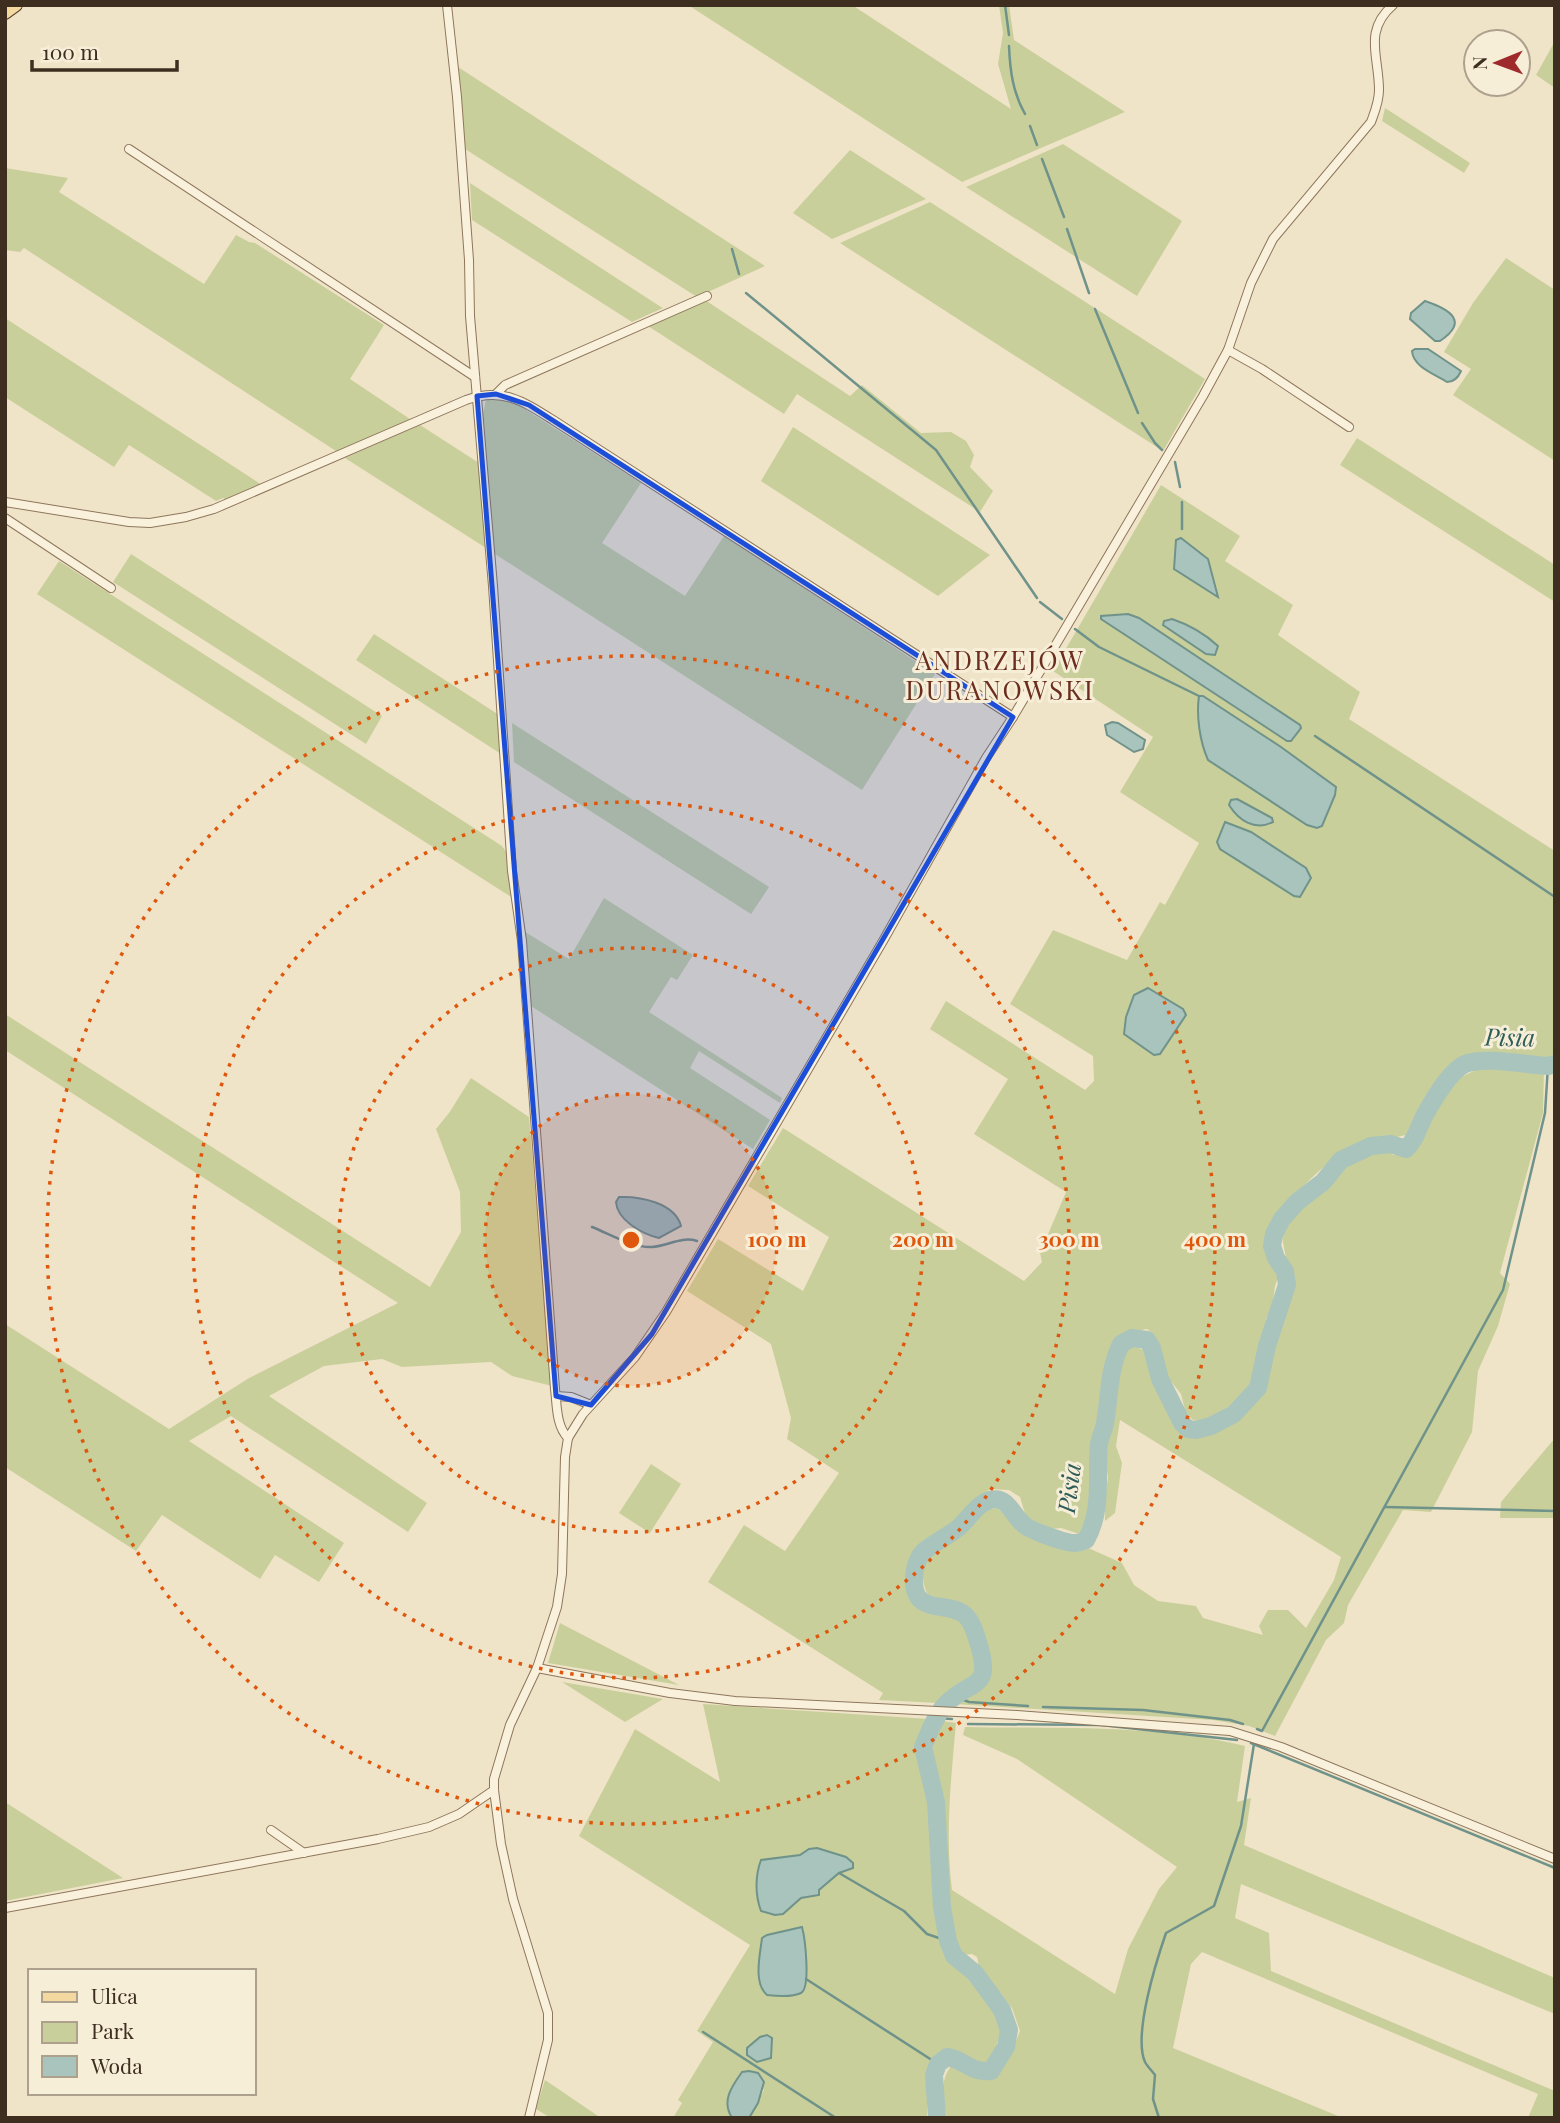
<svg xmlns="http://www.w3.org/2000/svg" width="1560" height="2123" viewBox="0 0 1560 2123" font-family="'Playfair Display',serif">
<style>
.green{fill:#c9cf9b;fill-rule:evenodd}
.water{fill:#a9c4bc;stroke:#6f938a;stroke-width:2}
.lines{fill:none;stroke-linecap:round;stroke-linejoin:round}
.stream{stroke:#6f938a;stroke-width:2.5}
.river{stroke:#a9c4bc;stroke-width:18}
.street-casing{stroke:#8d765c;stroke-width:10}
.primary-casing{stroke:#5b4430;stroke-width:14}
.street{stroke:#faf1dc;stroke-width:8}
.primary{stroke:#f3d9a0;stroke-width:12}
.marked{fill:#1d4ed8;fill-opacity:0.2;stroke:#1d4ed8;stroke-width:5;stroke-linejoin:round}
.ring{fill:none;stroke:#df570d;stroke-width:3.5;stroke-dasharray:3.5 7}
.labels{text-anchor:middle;stroke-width:6;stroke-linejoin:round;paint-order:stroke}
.water-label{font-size:24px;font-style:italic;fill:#2f5d5a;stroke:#f7eed8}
.quarter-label{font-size:26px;letter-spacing:2px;fill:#6b2e1e;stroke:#f7eed8}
.centre{fill:#df570d;stroke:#f7eed8;stroke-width:3.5}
.ring-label{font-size:21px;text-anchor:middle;font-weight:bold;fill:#df570d;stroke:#f7eed8;stroke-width:6;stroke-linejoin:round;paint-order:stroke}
</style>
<rect width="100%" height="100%" fill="#f0e4c8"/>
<g class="green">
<path d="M688,5H852L1011,109L998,64L1003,33L999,5H1009L1014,40L1125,112L962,182Z"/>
<path d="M1555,41V88L1536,75Z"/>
<path d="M458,67L765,266L697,297L462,147Z"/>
<path d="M1385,108L1470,163L1464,173L1382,121Z"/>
<path d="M1063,144L1182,221L1137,296L966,187Z"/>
<path d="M850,150L926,199L832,239L793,213Z"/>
<path d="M5,168L68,178L59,192L204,284L236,235L249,242L255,243L384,325L350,379L413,421L339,453L24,248L20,252L5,250Z"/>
<path d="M470,183L661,307L663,308L632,322L472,220Z"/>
<path d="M930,202L1205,379L1163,451L840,243Z"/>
<path d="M1506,258L1555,290V461L1453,395L1471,369L1444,352L1473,303Z"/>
<path d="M705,300L850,396L862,385L921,433L951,432L966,441L974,455L970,467L993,491L980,512L797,394L784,414L648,326Z"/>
<path d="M5,318L262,485L227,500L223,498L216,501L129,445L114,467L5,397Z"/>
<path d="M499,398L515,403L641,483L602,543L685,596L724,536L935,674L862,790L495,554L482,418L486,400Z"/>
<path d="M420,425L479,463L486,548L345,458Z"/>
<path d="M793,427L990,555L938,596L761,481Z"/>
<path d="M1357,438L1555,565V602L1340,465Z"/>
<path d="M1161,485L1240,536L1225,561L1293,605L1278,635L1360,692L1349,719L1555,851V1050L1552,1058L1547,1061L1509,1056H1480L1456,1062L1441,1078L1406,1135C1388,1139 1364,1141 1348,1149C1324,1163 1264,1218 1267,1248C1269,1257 1275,1264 1280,1271L1275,1286L1272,1309L1266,1319L1265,1337L1253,1386L1243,1398L1210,1418L1199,1421L1193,1420L1186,1414L1181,1394L1166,1375L1151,1332L1147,1329C1142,1329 1115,1339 1113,1342C1111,1346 1112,1354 1111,1358C1101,1395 1096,1434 1092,1472C1091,1492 1092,1511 1086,1531L1079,1534L1061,1528L1052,1529L1029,1520L1026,1517L1020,1497L1009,1490L990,1489C974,1502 963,1519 947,1530C938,1537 926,1538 919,1546C912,1555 914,1562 911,1571C899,1623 948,1599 964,1620C974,1633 977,1662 975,1677L942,1697L937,1703L879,1700L883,1693L708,1582L744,1525L785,1551L839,1473L787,1439L791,1418L771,1344L687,1291L718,1239L803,1291L829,1237L748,1186L783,1128L1024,1281L1042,1262L1040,1253L1066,1192L974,1134L1008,1079L930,1029L946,1001L1085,1090L1094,1081L1093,1056L1010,1004L1053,930L1127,960L1160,902L1165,905L1199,843L1120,792L1153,737L1053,671Z"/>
<path d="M131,554L382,716L366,744L113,582Z"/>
<path d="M59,561L502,846L509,856L511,897L37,594Z"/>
<path d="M374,634L499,715L501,754L356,660Z"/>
<path d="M512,723L769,887L751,914L514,762Z"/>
<path d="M604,898L693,955L677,980L671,977L649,1012L782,1098L780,1103L699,1051L690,1068L770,1120L753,1149L531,1006L522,930L569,959Z"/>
<path d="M5,1014L430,1287L461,1232L460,1192L436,1129L449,1113L471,1078L529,1117L552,1386L512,1376L491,1362L402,1367L382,1359L324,1366L269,1396L427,1503L408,1532L231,1416L189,1441L344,1543L319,1582L275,1555L260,1579L162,1515L136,1551L5,1467V1324L169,1429L249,1378L398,1303L5,1050Z"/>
<path d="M1482,1067L1544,1070L1543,1113L1500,1273L1510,1284L1498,1326L1478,1371L1472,1432L1431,1512L1403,1510L1348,1605L1344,1623L1326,1640L1275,1736L1249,1726L1213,1720L954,1704C965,1697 982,1689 989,1677C996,1664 979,1627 975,1613L958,1603L928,1595C921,1582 922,1572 926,1557C938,1549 954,1541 965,1530C977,1518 977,1510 997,1508L1023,1531L1072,1550L1086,1547L1122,1563L1134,1585L1158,1601L1196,1606L1203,1618L1263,1635L1259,1626L1268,1610H1288L1306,1628L1334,1580L1341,1557L1120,1420L1116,1446L1122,1463L1115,1513L1105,1521V1500L1108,1477L1105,1460L1106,1442L1115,1379L1121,1356L1128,1347C1134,1347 1139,1347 1144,1351C1152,1358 1151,1366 1154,1376C1161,1397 1174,1425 1192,1437L1207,1436L1226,1424L1250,1406L1265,1383L1288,1306L1293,1276L1286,1258L1282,1237L1285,1225L1299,1208L1323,1191L1350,1161L1387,1147L1393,1155H1406L1416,1148L1421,1134L1439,1104L1459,1078Z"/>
<path d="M1555,1438V1518H1500L1501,1502Z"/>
<path d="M651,1464L681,1484L650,1533L619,1513Z"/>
<path d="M560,1623L679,1685L548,1663Z"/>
<path d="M562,1682L663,1699L625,1722Z"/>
<path d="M703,1704L929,1719L922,1734L919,1751L923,1759L931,1802L934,1874L945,1952L983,1994L1000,2018V2033L995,2051L988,2065C972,2065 964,2055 949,2049L933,2059L927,2070V2118H749L764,2090L749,2071L742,2072L736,2080L729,2115L732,2118H673L682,2103L678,2100L713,2042L697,2031L750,1945L579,1836L635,1729L720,1782ZM796,1928H802L804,1934L806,1986L799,1994L767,1995L779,1932Z"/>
<path d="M943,1721L956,1723C951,1779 945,1834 952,1890L1115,1994L1128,1949L1159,1889L1177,1867L1017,1759L963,1735L965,1727C1057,1729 1154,1724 1245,1746L1237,1802L1251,1798L1244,1845L1555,1978V2014L1241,1884L1235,1918L1269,1933L1271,1971L1555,2091V2118H1528L1538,2094L1202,1952L1191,1964L1173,2048L1343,2118H947C942,2098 939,2081 953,2063L978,2077L992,2078L1012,2051L1020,2031L1012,2008L979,1967L977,1957L972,1954L962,1955L956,1944L948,1909L942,1838L943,1806L929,1743L934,1738V1728Z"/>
<path d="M5,1802L123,1878L5,1901Z"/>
<path d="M545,2080L601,2118H551L536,2109Z"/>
</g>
<g class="water">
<path d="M1425,301C1449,309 1470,321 1440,341H1435L1410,319L1411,313Z"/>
<path d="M1415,349H1428L1461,371C1458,378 1454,382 1447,382C1435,374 1413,367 1412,351Z"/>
<path d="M1181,538L1208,559L1218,597L1174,569L1176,540Z"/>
<path d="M1128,614L1139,618L1300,725L1301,728L1291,741H1287L1101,619V616Z"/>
<path d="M1172,619C1190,625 1204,633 1218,646L1215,655L1206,654L1163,625L1164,621Z"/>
<path d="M1199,696H1203L1281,747L1336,787L1335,795L1322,826L1317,828L1307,825L1208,760C1200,742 1196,716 1199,696Z"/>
<path d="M1112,722L1118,723L1145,740L1143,749L1134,752L1107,735L1105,725Z"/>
<path d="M1237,799L1272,818L1273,822C1255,831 1239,821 1229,805L1231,800Z"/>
<path d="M1225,822L1251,832L1306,868L1311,878L1300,897L1294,896L1220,849L1217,842Z"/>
<path d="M1148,988L1183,1009L1186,1015L1160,1054L1154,1055L1124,1034L1126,1017L1134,995Z"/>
<path d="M619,1197C640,1196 675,1203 681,1226L659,1238C642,1234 617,1220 616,1202Z"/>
<path d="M817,1848L846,1857L853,1863V1868L839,1873L819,1890V1895L801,1898L783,1914L775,1915L761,1911C755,1895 755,1876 761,1860L800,1855L809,1849Z"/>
<path d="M802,1927C805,1938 811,1988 801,1993C793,1997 776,1996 767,1995C753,1983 760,1955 762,1938L767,1935Z"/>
<path d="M767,2035L772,2038L771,2058L757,2062L747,2055V2048L760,2037Z"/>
<path d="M749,2071L758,2073L764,2082L758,2103L749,2118H732C721,2101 732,2086 742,2072Z"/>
</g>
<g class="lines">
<g class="stream">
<path d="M1005,5L1009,35"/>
<path d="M1009,46C1010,71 1013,93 1025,114"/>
<path d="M1030,126L1037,145"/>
<path d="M1042,159L1064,217"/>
<path d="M1067,229L1089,293"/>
<path d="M732,249L739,274"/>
<path d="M746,293L936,450L1037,598"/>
<path d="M1095,309L1138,413"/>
<path d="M1142,423L1155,443L1162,450"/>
<path d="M1175,462L1180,487"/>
<path d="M1182,529V502"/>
<path d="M1040,602L1062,619"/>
<path d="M1075,629L1099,647L1199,696"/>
<path d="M1315,736L1555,897"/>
<path d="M592,1227C610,1234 633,1248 652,1247C668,1246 681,1236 697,1241"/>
<path d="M1385,1507L1555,1511"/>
<path d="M954,1696L969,1702L1028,1706"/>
<path d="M1043,1707L1143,1710L1230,1720L1243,1724"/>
<path d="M937,1718L952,1719"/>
<path d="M968,1724L1101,1725L1237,1740"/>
<path d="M1257,1729L1262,1731L1503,1290L1545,1113L1548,1066"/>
<path d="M1251,1743L1555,1868"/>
<path d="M839,1873L904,1911L927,1934L948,1941"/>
<path d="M806,1979L938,2064"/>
<path d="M703,2032L836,2118"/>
<path d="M1159,2118L1153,2099L1155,2075C1152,2071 1147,2066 1145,2062C1133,2035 1156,1962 1166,1933L1214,1906L1241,1826L1254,1744"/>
</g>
<path class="river" d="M937,2118L934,2075L938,2064L947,2057C966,2060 970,2073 991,2071L1006,2047L1009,2030L1002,2010L975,1973L954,1956L948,1941L942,1907L936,1802L923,1747C929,1733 935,1716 945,1705C970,1678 993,1692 979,1645C976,1636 973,1623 966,1616C953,1603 928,1611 918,1597C911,1586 914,1566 920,1556C924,1548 949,1536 958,1528C969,1519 975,1505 990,1500C1007,1495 1012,1514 1022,1523C1028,1530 1067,1544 1076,1543C1080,1543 1083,1541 1086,1540C1103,1510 1096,1477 1099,1444C1100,1437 1104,1430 1105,1423C1110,1395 1108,1371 1121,1344L1132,1338L1147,1340L1152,1348L1160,1379L1182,1423L1188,1429L1196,1430L1211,1426L1234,1414L1258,1388L1267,1346L1287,1285L1285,1271L1276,1258L1272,1246L1274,1234L1282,1219L1297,1202L1323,1182L1341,1160L1371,1146L1391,1144L1406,1149C1417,1139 1419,1124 1427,1111C1435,1097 1450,1071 1465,1064C1484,1056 1526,1065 1548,1066L1555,1064"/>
<defs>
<g id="street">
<path d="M447,5L457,97L469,260L470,316L493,586L512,871L522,941L555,1389C557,1405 556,1426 568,1438"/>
<path d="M129,149L475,377"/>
<path d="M1228,350L1262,369L1349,427"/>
<path d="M496,394L505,385L707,296"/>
<path d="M5,502L129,522L150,523L186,517L214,509L466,400C502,387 523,401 553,420L1013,717"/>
<path d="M5,518L111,588"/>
<path d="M556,1396L571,1397L591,1405"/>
<path d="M537,1668L670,1693L735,1701L1017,1715L1230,1731L1281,1747L1555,1859"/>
<path d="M271,1830L304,1853"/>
<path d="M5,1908L378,1839L429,1827L459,1814L494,1790"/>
<path d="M529,2118L548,2040V2013L513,1899L501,1844L494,1790V1779L510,1725L537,1668L557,1607L562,1574L565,1457L568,1438L583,1414L635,1357L666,1312L883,941L986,758L1013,717L1203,396L1228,350L1251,283L1273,239L1371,122C1375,111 1379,102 1379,90C1379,56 1363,31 1393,5"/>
</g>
<path id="primary" d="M5,13L16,5"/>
</defs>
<use href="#street" class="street-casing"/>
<use href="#primary" class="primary-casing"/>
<use href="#street" class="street"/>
<use href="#primary" class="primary"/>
</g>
<path class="marked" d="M496,394L529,405L1013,717L652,1334L591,1405L556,1396L477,396Z"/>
<circle cx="631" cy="1240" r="146" fill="#df570d" fill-opacity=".12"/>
<g class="ring">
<circle cx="631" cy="1240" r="146"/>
<circle cx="631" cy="1240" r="292"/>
<circle cx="631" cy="1240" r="438"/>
<circle cx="631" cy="1240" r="584"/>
</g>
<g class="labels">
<g class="water-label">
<text transform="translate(1510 1038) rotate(1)" y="8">Pisia</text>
<text transform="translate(1070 1488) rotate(-83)" y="8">Pisia</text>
</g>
<g class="quarter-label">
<text x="1000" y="670">ANDRZEJÓW<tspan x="1000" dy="30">DURANOWSKI</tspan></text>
</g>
</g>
<circle cx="631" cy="1240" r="10" class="centre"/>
<g class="ring-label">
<text x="777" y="1247">100 m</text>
<text x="923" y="1247">200 m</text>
<text x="1069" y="1247">300 m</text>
<text x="1215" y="1247">400 m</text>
</g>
<rect width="1560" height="2123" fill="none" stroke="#3d2e20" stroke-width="14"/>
<rect x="28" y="1969" width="228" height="126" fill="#f7eed8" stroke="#ada18e" stroke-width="2"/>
<rect x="42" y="1992" width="35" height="10" fill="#f3d9a0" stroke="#ada18e" stroke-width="2"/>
<text x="91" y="2004" font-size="21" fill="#3d2e20">Ulica</text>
<rect x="42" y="2022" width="35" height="21" fill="#c9cf9b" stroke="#ada18e" stroke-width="2"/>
<text x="91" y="2039" font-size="21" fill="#3d2e20">Park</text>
<rect x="42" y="2056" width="35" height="21" fill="#a9c4bc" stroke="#ada18e" stroke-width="2"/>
<text x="91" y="2074" font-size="21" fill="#3d2e20">Woda</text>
<g transform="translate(1497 63) rotate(269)"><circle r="33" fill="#f7eed8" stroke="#ada18e" stroke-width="2"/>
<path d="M0-5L12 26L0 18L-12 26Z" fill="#9e2a2b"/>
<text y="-10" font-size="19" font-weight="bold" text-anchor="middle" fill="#3d2e20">N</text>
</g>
<path d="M32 60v10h145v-10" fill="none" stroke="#3d2e20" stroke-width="3.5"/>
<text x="42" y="60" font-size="21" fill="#3d2e20" stroke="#f7eed8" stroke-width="5" paint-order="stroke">100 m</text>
</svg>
